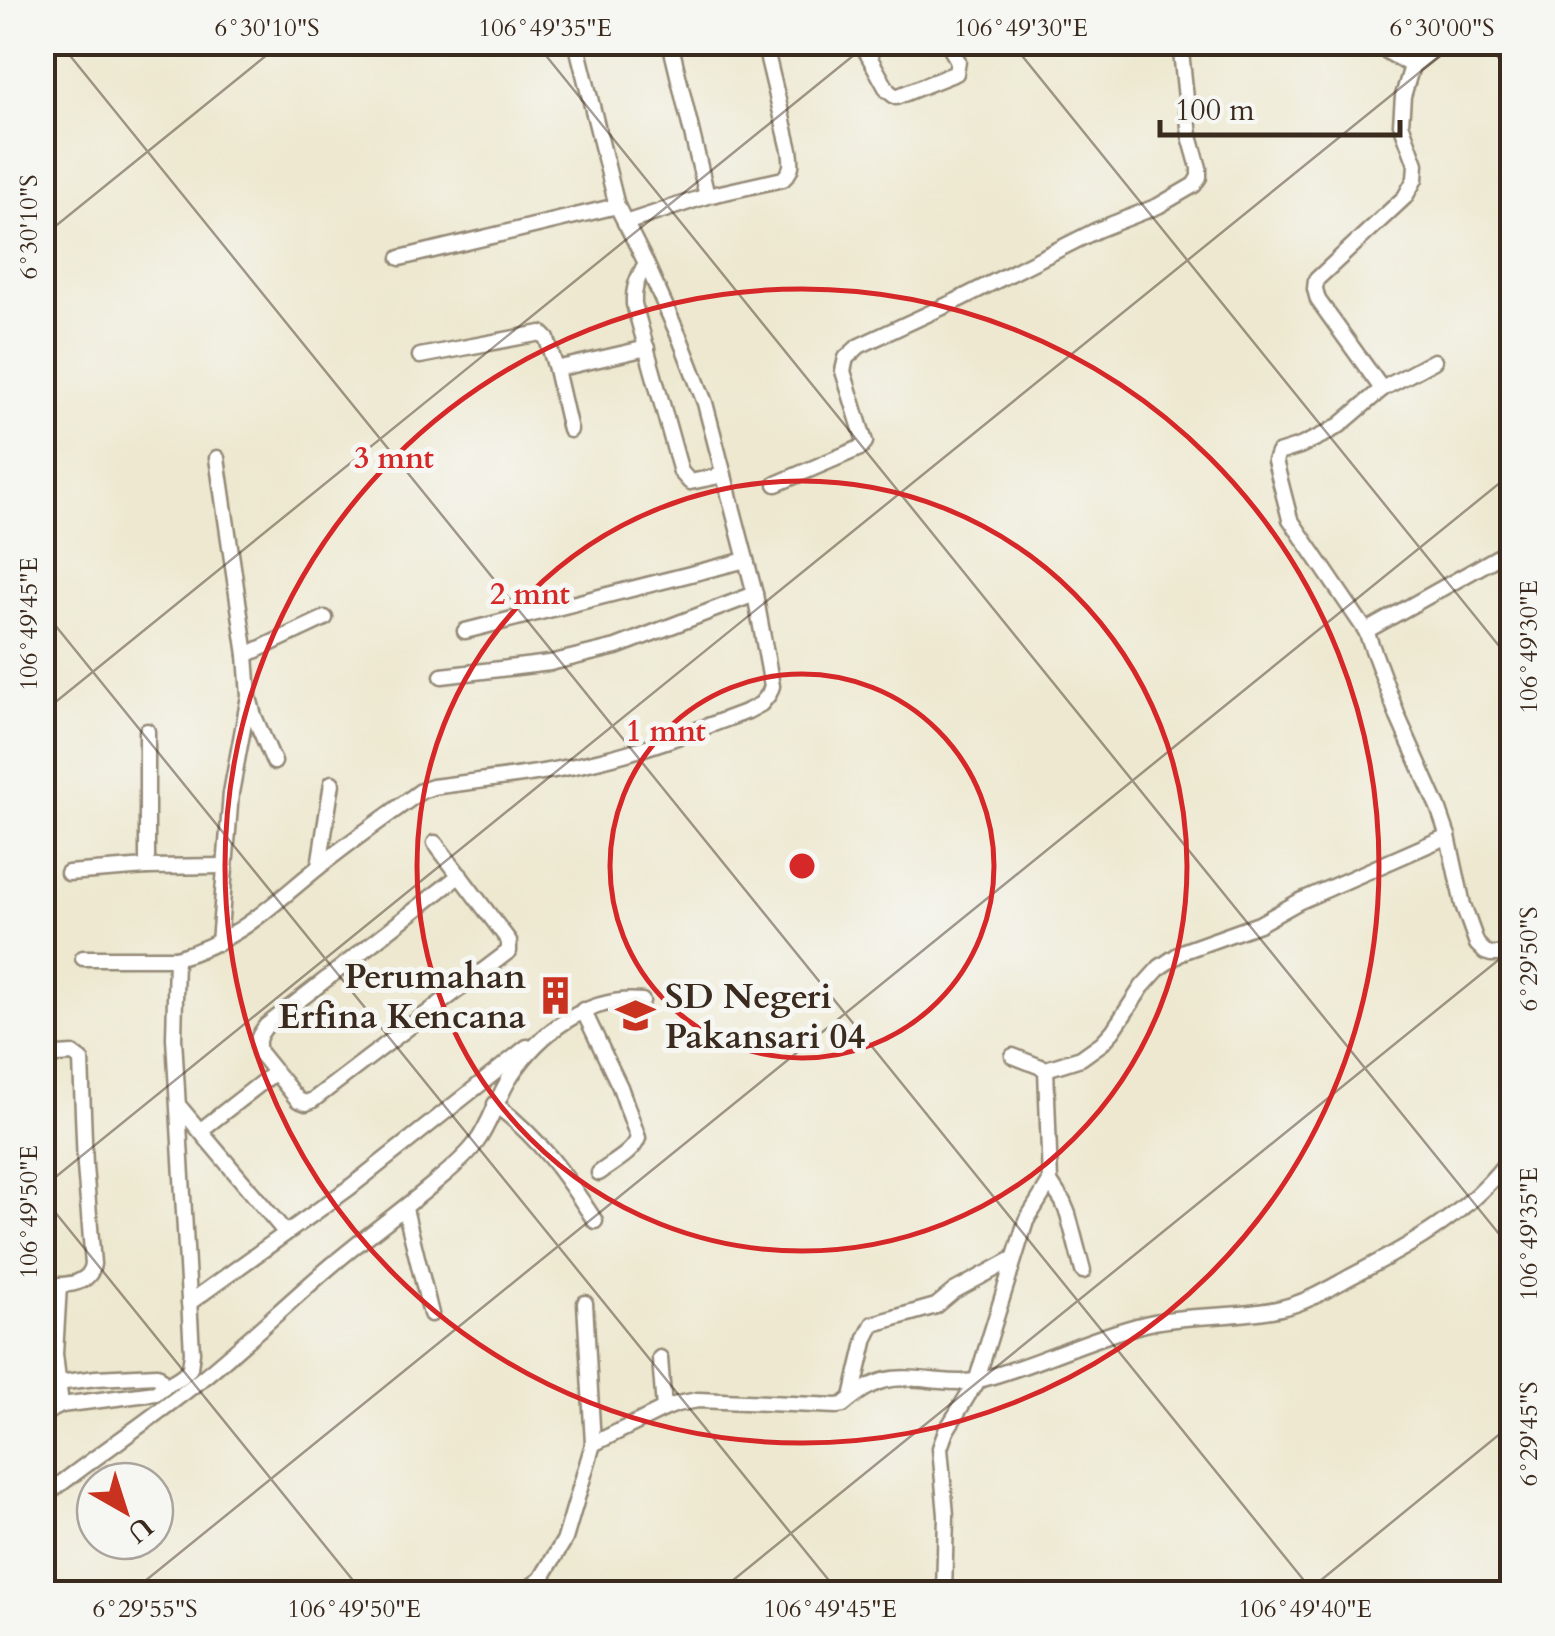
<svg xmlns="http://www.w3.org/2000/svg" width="1555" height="1636" viewBox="0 0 1555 1636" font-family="Cardo,serif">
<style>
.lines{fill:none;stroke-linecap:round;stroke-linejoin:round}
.minor-casing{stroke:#948976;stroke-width:19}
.minor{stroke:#fff;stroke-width:14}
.ticks{fill:none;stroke:#3b2a1e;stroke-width:2.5;stroke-opacity:0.45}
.ring{fill:none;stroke:#d62828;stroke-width:5}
.labels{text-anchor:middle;stroke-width:10;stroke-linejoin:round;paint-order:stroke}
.poi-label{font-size:35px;font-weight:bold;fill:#3b2a1e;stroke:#f6f6f2;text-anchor:end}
.centre{fill:#d62828;stroke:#f6f6f2;stroke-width:5}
.ring-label{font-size:30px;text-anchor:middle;font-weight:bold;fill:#d62828;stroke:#f6f6f2;stroke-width:10;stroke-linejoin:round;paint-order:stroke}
.neatline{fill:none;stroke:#3b2a1e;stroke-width:4}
.ticks-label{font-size:25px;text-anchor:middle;fill:#3b2a1e}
</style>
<rect width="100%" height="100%" fill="#f6f6f2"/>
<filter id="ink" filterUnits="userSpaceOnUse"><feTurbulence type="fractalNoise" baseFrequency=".01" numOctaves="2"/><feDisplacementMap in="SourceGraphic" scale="20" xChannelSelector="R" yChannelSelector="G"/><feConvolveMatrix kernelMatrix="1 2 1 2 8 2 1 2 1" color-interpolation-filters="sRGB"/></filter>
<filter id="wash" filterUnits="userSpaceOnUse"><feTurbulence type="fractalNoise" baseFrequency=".0048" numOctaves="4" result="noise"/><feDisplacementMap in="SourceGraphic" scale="40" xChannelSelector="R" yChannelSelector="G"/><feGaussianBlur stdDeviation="2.25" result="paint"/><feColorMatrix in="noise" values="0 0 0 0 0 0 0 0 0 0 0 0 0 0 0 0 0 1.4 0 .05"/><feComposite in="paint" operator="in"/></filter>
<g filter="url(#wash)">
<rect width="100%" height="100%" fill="#ede8cf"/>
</g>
<g filter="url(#ink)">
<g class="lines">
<defs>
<g id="minor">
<path d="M670,42L707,196"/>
<path d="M861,42L888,91L896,97L956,73L958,61L947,42"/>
<path d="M1371,42L1412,66"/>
<path d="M625,223L707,196L783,179C793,170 792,163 790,150L764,42"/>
<path d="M400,258L617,206"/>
<path d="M646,263C638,277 633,288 634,304L681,472L690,482L724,475"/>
<path d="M420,356L541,333L547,339L556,369L647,348"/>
<path d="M1434,361L1382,389L1340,425L1325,434L1300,446L1278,453L1275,461L1290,519L1366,631L1398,717L1438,807L1448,836L1463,905L1477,944L1485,952L1491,954H1512"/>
<path d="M556,369L570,430"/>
<path d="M1382,389L1318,300L1315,289L1316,280L1405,197L1415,179L1416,164L1401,124L1403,96L1412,66L1443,42"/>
<path d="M217,458L246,655L249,696L231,793L219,943"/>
<path d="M776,484L860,448L865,442L843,371L846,358L859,346L958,300L1097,230L1158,206L1194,185L1199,177V168L1190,136L1180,42"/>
<path d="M465,631L746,560"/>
<path d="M1366,631L1512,549"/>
<path d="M246,655L325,618"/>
<path d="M442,676L550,663L616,647L755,594"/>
<path d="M250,701L254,716L274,762"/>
<path d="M147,731V867"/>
<path d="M435,843L509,941V951L313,1100L306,1103L298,1100L259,1052C256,1040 259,1035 266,1026L460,875"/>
<path d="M319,866L332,783"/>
<path d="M68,873L147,867L224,866"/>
<path d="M83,958H176"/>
<path d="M583,1010L620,1087L638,1138C633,1153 612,1163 599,1173"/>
<path d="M42,1056L73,1054L81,1060L85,1166L93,1264C90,1287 61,1285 42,1286"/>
<path d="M1013,1056L1046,1069L1081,1058L1102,1043L1113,1031L1142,987L1160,967L1184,951L1259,924L1300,901L1448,836"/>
<path d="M1046,1069L1050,1182L1063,1202L1068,1214L1083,1271"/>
<path d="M495,1104C541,1140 564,1173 595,1221"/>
<path d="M179,1106L285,1232"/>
<path d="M201,1130L274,1073"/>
<path d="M405,1209L431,1314"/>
<path d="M189,1303L349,1188L527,1047"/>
<path d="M660,1358L664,1409"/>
<path d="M42,1385L96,1378L157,1375L164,1385"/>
<path d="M852,1397L866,1338L873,1324L936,1306L954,1291L1013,1259"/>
<path d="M61,1405L156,1393C167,1382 181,1381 190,1368L192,1352L174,1038L176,958C240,940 270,906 320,866C352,840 387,816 421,791L433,787C489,779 546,774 601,760C651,748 700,729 748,711L761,704L769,694L772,686L755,594L705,403L681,341L646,263L617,206L576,42"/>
<path d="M42,1415L61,1405L55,1354L59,1285"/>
<path d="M593,1444L664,1409L677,1404L698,1400L837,1406L843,1405C880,1373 896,1377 941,1381C953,1382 968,1383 979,1380C1033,1366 1084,1340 1137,1326C1184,1313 1235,1319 1281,1308C1306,1303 1328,1289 1350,1277C1412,1245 1470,1213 1512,1155"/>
<path d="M42,1498C92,1459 144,1424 194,1385C242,1347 285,1305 332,1265C366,1236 403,1210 438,1180C451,1169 465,1158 476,1143C491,1123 497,1097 511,1076C540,1032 588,996 642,1001"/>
<path d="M521,1594L541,1579L565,1539L593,1444L585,1303"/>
<path d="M944,1594L946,1515L940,1448L946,1431L976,1382L1026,1221L1050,1182"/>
</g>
</defs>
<use href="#minor" class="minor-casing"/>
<use href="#minor" class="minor"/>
</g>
</g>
<path class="ticks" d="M59,42L1315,1594M535,42L1512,1250M1011,42L1512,662M1486,42L1512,75M42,237L283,42M42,609L840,1594M42,713L870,42M42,1188L1457,42M42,1196L364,1594M129,1594L1512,473M716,1594L1512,949M1304,1594L1512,1424"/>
<g class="ring">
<circle cx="802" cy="866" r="192"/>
<circle cx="802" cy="866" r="385"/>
<circle cx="802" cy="866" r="577"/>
</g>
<defs>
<symbol id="building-bare" viewBox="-9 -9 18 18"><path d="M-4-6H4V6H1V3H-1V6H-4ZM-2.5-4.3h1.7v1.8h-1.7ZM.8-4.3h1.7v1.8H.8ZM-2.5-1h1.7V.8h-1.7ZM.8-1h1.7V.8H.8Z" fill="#c8321e" stroke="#f6f6f2" stroke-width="2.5" paint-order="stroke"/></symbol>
<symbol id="school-bare" viewBox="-9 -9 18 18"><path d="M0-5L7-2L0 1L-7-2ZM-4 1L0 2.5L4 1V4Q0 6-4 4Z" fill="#c8321e" stroke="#f6f6f2" stroke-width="2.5" paint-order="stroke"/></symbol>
</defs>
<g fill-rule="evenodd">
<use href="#building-bare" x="528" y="968" width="55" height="55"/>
<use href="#school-bare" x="608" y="988" width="55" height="55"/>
</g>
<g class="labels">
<g class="poi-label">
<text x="526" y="988">Perumahan<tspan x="526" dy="40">Erfina Kencana</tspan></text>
<text x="665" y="1008" text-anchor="start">SD Negeri<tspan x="665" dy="40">Pakansari 04</tspan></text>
</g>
</g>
<circle cx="802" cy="866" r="15" class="centre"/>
<g class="ring-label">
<text x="394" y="468">3 mnt</text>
<text x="530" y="604">2 mnt</text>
<text x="666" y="741">1 mnt</text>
</g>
<rect width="1555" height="1636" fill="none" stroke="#f6f6f2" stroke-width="110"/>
<g transform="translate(125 1511) rotate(141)"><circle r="48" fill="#f6f6f2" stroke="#aba49d" stroke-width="2.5"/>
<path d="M0-8L18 38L0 25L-18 38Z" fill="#c8321e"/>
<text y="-15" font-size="28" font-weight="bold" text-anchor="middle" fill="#3b2a1e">U</text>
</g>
<path d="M1160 120v15h240v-15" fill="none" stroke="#3b2a1e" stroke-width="5"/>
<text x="1175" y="120" font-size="30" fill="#3b2a1e" stroke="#f6f6f2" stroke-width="8" paint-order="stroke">100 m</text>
<rect x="55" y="55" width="1445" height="1526" class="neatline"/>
<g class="ticks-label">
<text x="267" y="36">6°30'10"S</text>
<text x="545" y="36">106°49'35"E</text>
<text x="1021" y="36">106°49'30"E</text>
<text x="1442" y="36">6°30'00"S</text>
<text transform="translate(28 227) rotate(-90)" y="9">6°30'10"S</text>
<text transform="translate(28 624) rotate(-90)" y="9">106°49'45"E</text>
<text transform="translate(1528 647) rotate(-90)" y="9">106°49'30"E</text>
<text transform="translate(1528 959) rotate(-90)" y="9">6°29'50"S</text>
<text transform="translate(28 1212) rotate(-90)" y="9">106°49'50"E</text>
<text transform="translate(1528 1234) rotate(-90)" y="9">106°49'35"E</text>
<text transform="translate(1528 1434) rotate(-90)" y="9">6°29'45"S</text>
<text x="145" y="1617">6°29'55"S</text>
<text x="354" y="1617">106°49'50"E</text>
<text x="830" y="1617">106°49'45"E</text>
<text x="1305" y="1617">106°49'40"E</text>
</g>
</svg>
